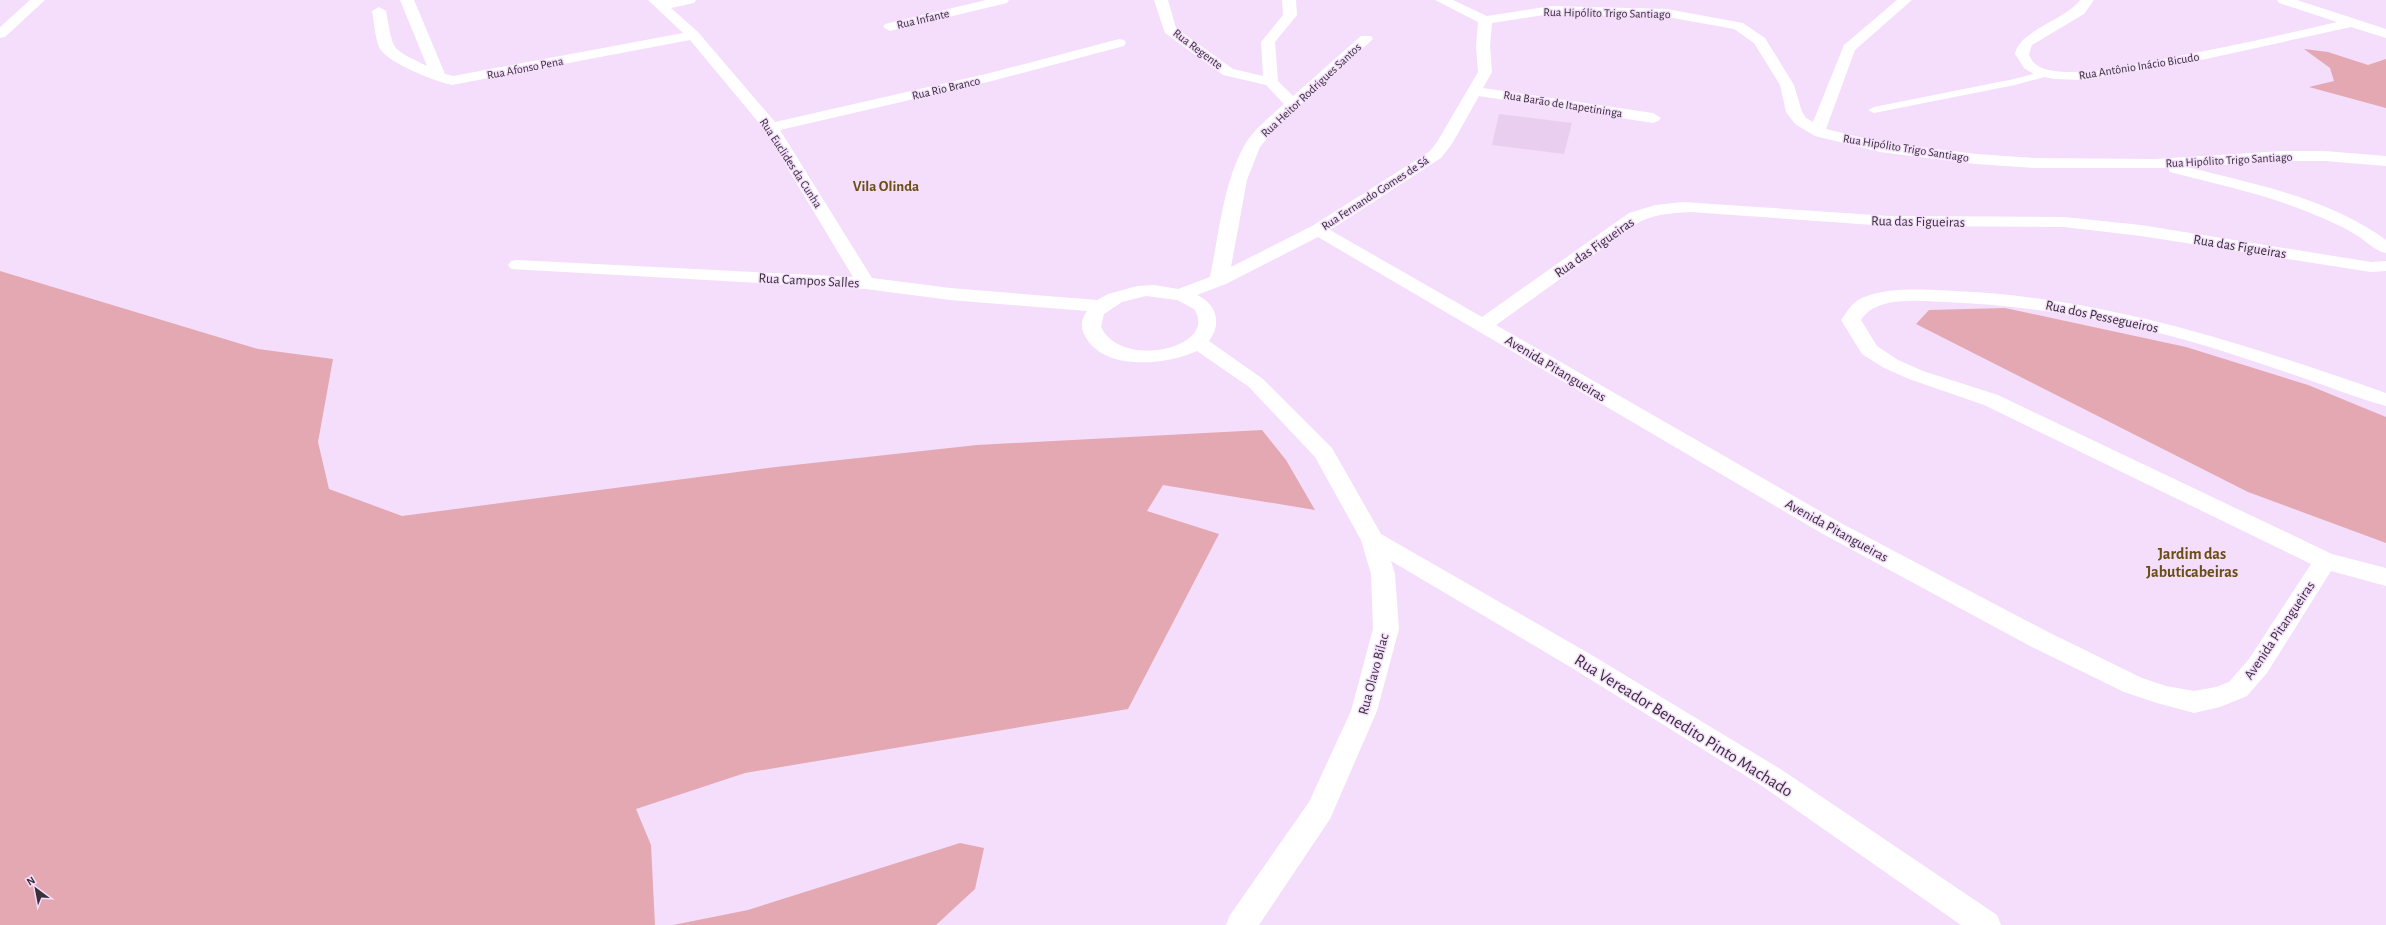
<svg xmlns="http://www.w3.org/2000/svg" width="2386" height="925" viewBox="0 0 2386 925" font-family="'Alegreya Sans',sans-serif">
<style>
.built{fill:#e9cef0}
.green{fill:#e3a8b1}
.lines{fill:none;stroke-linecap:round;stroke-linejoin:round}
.lane{fill:#fff;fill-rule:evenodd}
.street{fill:#fff;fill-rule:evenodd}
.labels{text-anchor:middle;stroke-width:3;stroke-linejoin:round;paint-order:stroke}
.far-street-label{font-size:12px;fill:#39303b;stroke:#f4defb}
.street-label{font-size:14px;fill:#39303b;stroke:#f4defb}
.far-district-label{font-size:15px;font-weight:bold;fill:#694e15;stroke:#f4defb}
.quarter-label{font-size:16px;font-weight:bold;fill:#694e15;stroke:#f4defb}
.near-street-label{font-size:17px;fill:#39303b;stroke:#f4defb}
</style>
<rect width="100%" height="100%" fill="#f4defb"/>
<path class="built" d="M1499,114L1572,123L1564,154L1492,145Z"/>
<g class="green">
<path d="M2304,49L2328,52L2368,65L2386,59V108L2309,87L2334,81L2330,68Z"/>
<path d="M0,271L258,349L333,359L318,442L329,489L402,516L776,467L977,445L1262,430L1286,460L1315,510L1163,485L1147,511L1219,534L1128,709L745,773L636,809L651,845L655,925H0Z"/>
<path d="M2005,308L2186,347L2308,385L2386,417V543L2248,492L1916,324L1929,310Z"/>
<path d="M960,843L984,848L975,889L936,925H673L748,910Z"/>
</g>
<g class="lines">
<path class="lane" d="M2048,70L2053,73L2052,75L2015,85L1874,113L1868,110L1874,107L2014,79Z"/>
<g class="street">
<path d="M30,0H45L5,37L0,38V27Z"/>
<path d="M400,0H414L445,74L453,76L683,33L648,0H696L694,3L671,8L698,32L775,122L990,73L1119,39L1124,40L1126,43L1124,46L992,81L780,130L872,278L950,288L1097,300L1108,294L1137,286L1154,285L1178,289L1210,277C1219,234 1223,185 1244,146C1253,130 1271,116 1284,104L1266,85L1223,75L1165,33L1154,0H1168L1176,28L1233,69L1263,76L1261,42L1283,15L1282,0H1296L1297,15L1275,42L1278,81L1293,96L1361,36H1371L1373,39L1280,123L1260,147L1247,180L1231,267L1312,226L1429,152L1437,142L1478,72L1476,46L1478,22L1435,0H1453L1487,16L1551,6L1667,9L1743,23L1765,38L1794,85L1802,112L1806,118L1813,122L1844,45L1897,0H1912L1855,50L1826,129L1880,142L1976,154L2035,158L2155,159L2282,151H2325L2386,156V166L2325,161H2282L2187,167C2255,184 2328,198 2386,240V253C2375,251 2367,242 2358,236C2342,226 2325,219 2308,212C2264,194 2216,184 2170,172L2168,168H2035L1976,164L1880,152L1815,136L1795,124L1786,112L1780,85L1754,43L1734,29L1667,17L1551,14L1492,23L1490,46L1492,72L1483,88L1653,113L1661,118L1658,121L1653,123L1479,96L1452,144L1441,158L1330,230L1482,317L1629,213L1655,205L1683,202L1888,216L2064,217L2141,225L2371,262L2386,261V271L2371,272L2141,236L2064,227L1888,226L1690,212C1673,213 1657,214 1641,221L1496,325L1839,522L2048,632L2142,678L2166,686L2194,691L2216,687L2229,682L2249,659L2311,564L1984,405L1909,379L1884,368L1862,354L1841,320C1845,314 1849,308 1854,303C1878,285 1927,290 1955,291C2104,297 2246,344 2386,393V406C2366,401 2346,393 2326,386C2290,373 2253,361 2216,349C2128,322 2038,306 1946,302C1920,301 1876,295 1861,320L1877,346L1898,360L1923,371L1998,395L2332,554L2386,568V586L2331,571L2267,673L2247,696L2220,707L2194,713L2157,703L2124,692L2030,646L1823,534L1318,237L1226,284L1197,295C1217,304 1222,324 1209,341L1263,379L1332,448L1381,534L1590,654L1782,770L1997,915L2001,925H1961L1762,786L1572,668L1391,561L1395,574L1399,629L1377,711L1330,819L1259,925H1226L1230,915L1309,802L1351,711L1373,629L1371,574L1361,540L1315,457L1249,387L1197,351C1167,365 1104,372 1085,336C1080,326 1081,320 1087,311L950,300L866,289L511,269L508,265L511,261L517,260L853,277L764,129L690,40L452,85C435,81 386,63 379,47C375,37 374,22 372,11L379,7L386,11C394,52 389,47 427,66ZM1146,296L1177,300L1194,309C1220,347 1122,371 1101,327L1104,314L1122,302Z"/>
<path d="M986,0H1009L1007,3L890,31L883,27L885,24Z"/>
<path d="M2080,0H2094L2084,14L2032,45L2029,54C2034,74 2067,72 2083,72C2108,71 2133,64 2158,60C2218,49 2277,36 2337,22L2279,3L2277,0H2297L2386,29V38L2351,27L2206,59L2084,80L2054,79L2035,75L2024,68L2015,54C2019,30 2066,20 2080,0Z"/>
</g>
</g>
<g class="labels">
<g class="far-street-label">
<text transform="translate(1607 13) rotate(1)" y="4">Rua Hipólito Trigo Santiago</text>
<text transform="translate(923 19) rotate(-13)" y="4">Rua Infante</text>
<text transform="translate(1198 49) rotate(37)" y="4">Rua Regente</text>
<text transform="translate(2139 66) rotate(-9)" y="4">Rua Antônio Inácio Bicudo</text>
<text transform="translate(525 68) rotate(-11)" y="4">Rua Afonso Pena</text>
<text transform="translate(946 88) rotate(-13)" y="4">Rua Rio Branco</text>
<text transform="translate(1311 90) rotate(-43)" y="4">Rua Heitor Rodrigues Santos</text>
<text transform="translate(1563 104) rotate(9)" y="4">Rua Barão de Itapetininga</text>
<text transform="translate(1906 148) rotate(9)" y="4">Rua Hipólito Trigo Santiago</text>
<text transform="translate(2229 160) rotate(-3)" y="4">Rua Hipólito Trigo Santiago</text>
<text transform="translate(791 163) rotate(57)" y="4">Rua Euclides da Cunha</text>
<text transform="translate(1375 193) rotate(-33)" y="4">Rua Fernando Gomes de Sá</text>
</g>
<g class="street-label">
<text transform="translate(1918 221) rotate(1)" y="5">Rua das Figueiras</text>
<text transform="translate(2240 246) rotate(9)" y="5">Rua das Figueiras</text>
<text transform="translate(1594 247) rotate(-35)" y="5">Rua das Figueiras</text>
<text transform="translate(809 280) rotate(3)" y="5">Rua Campos Salles</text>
<text transform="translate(2102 316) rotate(12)" y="5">Rua dos Pessegueiros</text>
<text transform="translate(1556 368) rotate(31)" y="5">Avenida Pitangueiras</text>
<text transform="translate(1837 530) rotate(29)" y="5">Avenida Pitangueiras</text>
<text transform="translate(2279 630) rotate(-56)" y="5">Avenida Pitangueiras</text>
<text transform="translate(1373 674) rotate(-75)" y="5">Rua Olavo Bilac</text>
</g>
<g class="far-district-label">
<text x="886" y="191">Vila Olinda</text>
</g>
<g class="quarter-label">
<text x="2192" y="559">Jardim das<tspan x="2192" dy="18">Jabuticabeiras</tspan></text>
</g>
<g class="near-street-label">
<text transform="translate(1684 725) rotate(32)" y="6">Rua Vereador Benedito Pinto Machado</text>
</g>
</g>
<g transform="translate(36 889) rotate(328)" stroke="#f4defb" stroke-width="3" paint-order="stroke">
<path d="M0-3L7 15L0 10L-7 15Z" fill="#39303b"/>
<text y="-6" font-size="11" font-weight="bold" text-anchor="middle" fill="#39303b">N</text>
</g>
</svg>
